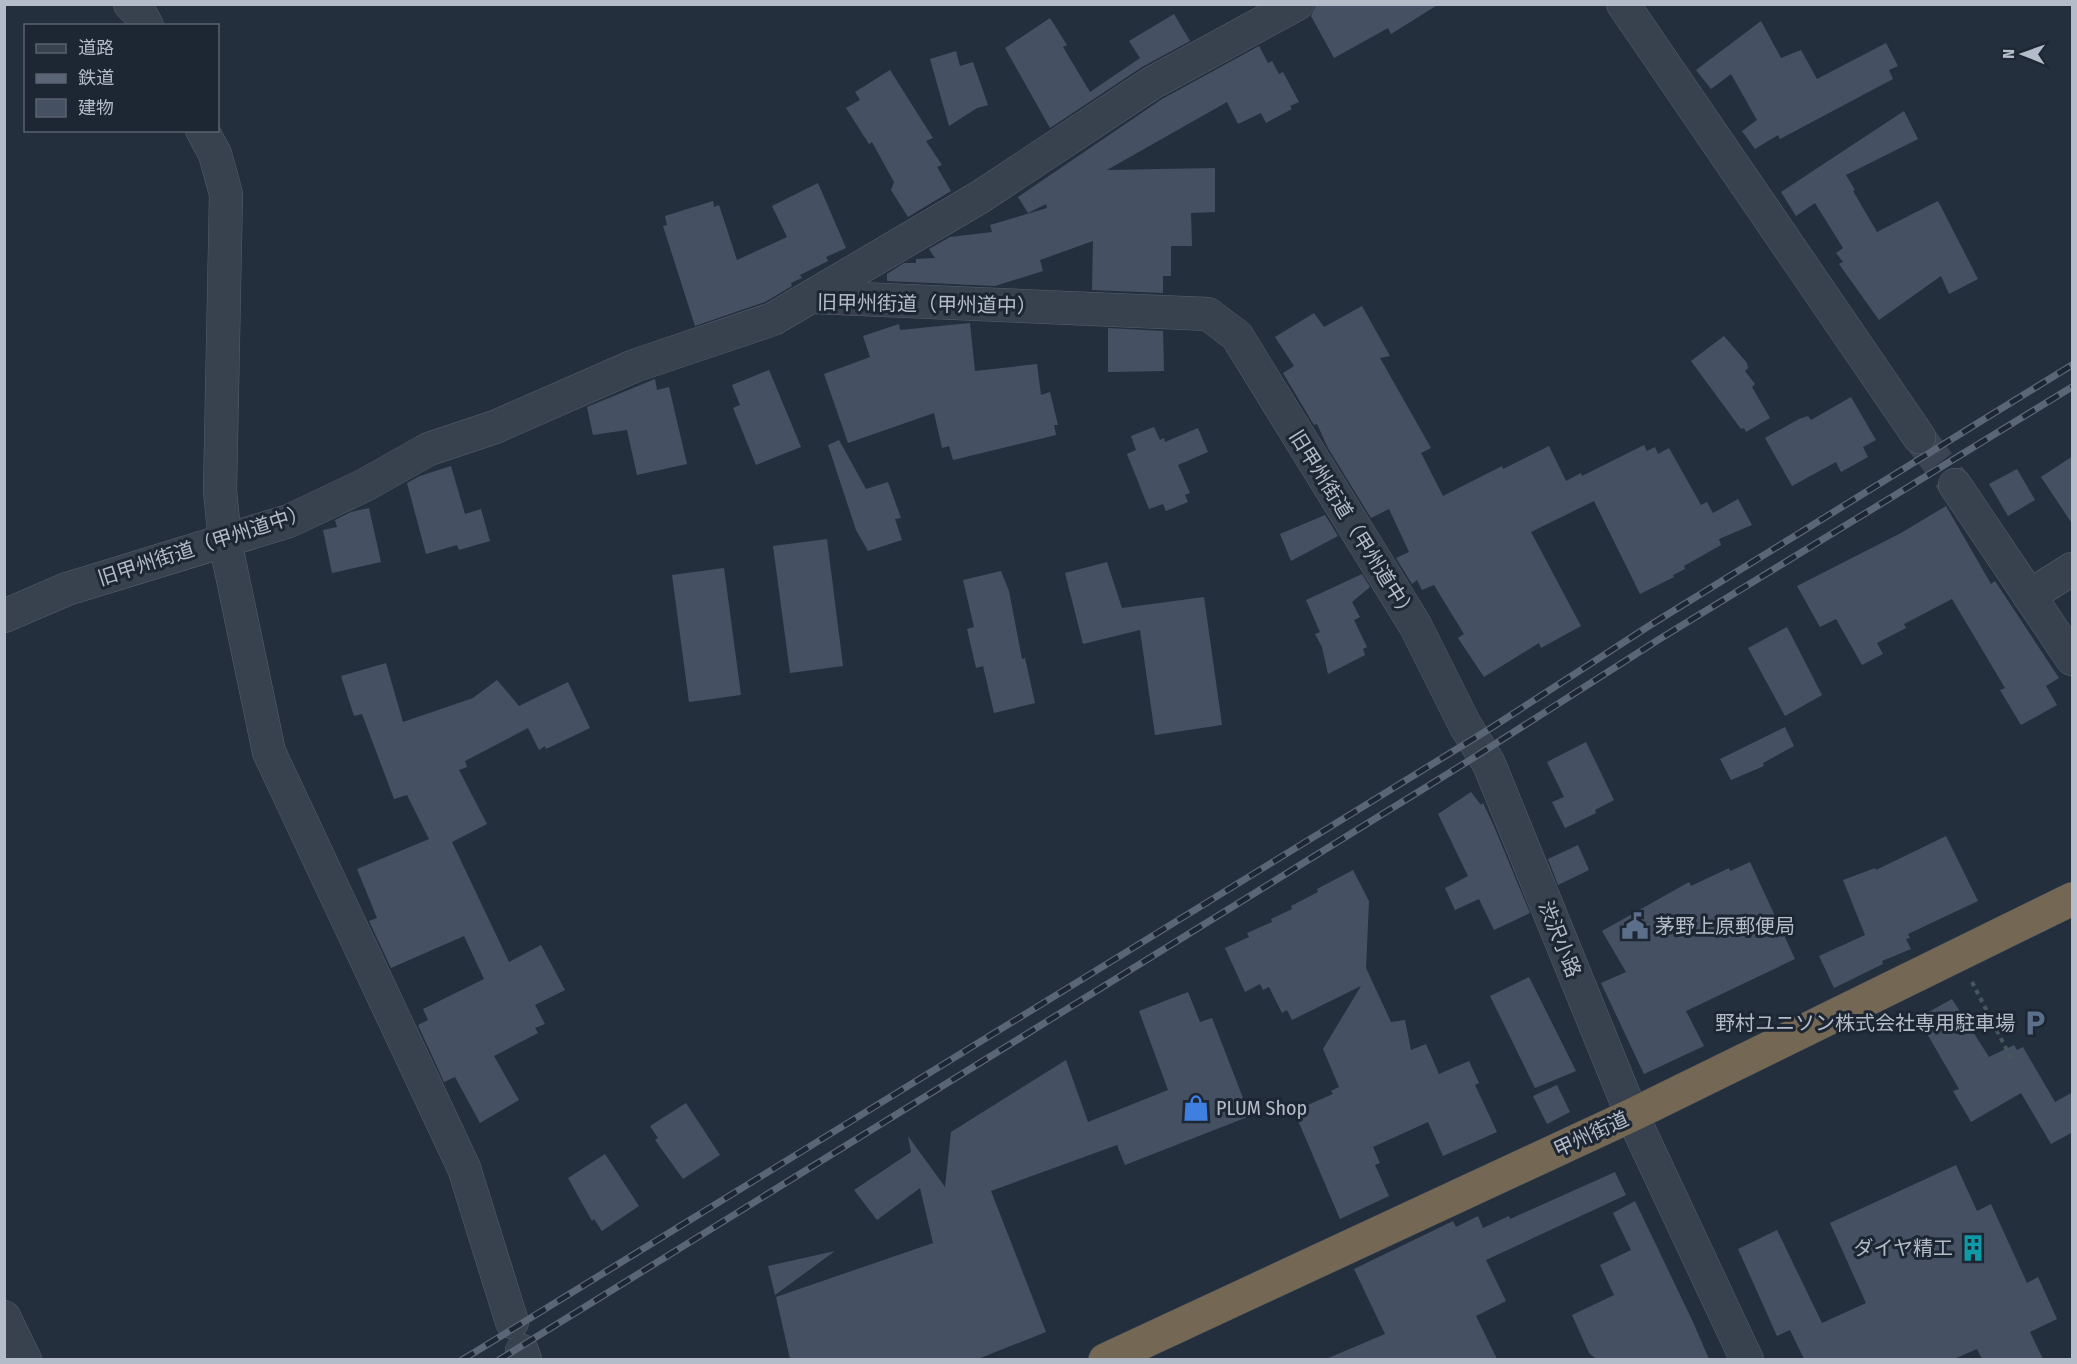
<svg xmlns="http://www.w3.org/2000/svg" width="2077" height="1364" viewBox="0 0 2077 1364" font-family="'Fira Sans Condensed','Noto Sans JP',sans-serif">
<style>
.building{fill:#455162}
.lines{fill:none;stroke-linecap:round;stroke-linejoin:round}
.minor-tunnel{stroke:#3a4453;stroke-width:33;stroke-dasharray:33 16;stroke-linecap:butt}
.minor-casing{stroke:#565f6c;stroke-width:34}
.highway-casing{stroke:#434c59;stroke-width:34}
.path{stroke:#44595c;stroke-width:4;stroke-dasharray:4.5 4.5;stroke-linecap:butt}
.minor{stroke:#38414e;stroke-width:33}
.highway{stroke:#746855;stroke-width:33}
.rail-casing{stroke:#5a6575;stroke-width:7}
.rail{stroke:#1d2633;stroke-width:4.5;stroke-dasharray:14;stroke-linecap:butt}
.labels{text-anchor:middle;stroke-width:6;stroke-linejoin:round;paint-order:stroke}
.street-label{font-size:20px;fill:#b4bcc9;stroke:#1d2633}
.poi-label{font-size:20px;fill:#b4bcc9;stroke:#1d2633;text-anchor:start}
</style>
<rect width="100%" height="100%" fill="#242f3e"/>
<g class="building">
<path d="M1316,4H1439L1391,34L1388,28L1334,58L1311,16Z"/>
<path d="M1174,14L1190,41L1142,67L1050,128L1005,48L1050,18L1067,45L1063,47L1090,92L1140,58L1129,41Z"/>
<path d="M1761,21L1781,58L1801,50L1817,79L1886,43L1898,66L1889,70L1893,79L1780,139L1778,135L1755,149L1742,131L1757,120L1731,74L1711,89L1696,70Z"/>
<path d="M1259,46L1268,63L1272,61L1279,74L1283,72L1299,102L1290,106L1292,109L1266,123L1261,113L1238,124L1227,102L1107,170L1215,168V212L1191,213L1192,246H1171V276H1163V293L1092,290L1093,241L1040,260L1043,271L995,286L887,281V274L904,263H916V259L935,258L929,249L950,237L992,232L990,225L1047,208L1046,204L1028,213L1018,197L1162,99Z"/>
<path d="M956,51L960,66L973,62L988,105L977,108L949,126L930,59Z"/>
<path d="M890,70L933,138L926,141L942,165L937,167L951,191L908,217L891,190L894,182L872,142L869,144L846,108L860,100L855,92Z"/>
<path d="M1904,111L1918,139L1846,175L1855,190L1853,191L1877,232L1938,201L1978,279L1949,294L1941,276L1879,320L1839,264L1843,262L1836,253L1843,248L1815,203L1796,216L1781,192Z"/>
<path d="M818,183L846,248L826,257L828,261L800,275L802,278L791,283L792,286L765,302L695,326L663,226L667,225L665,216L713,201L714,207L719,205L737,260L787,237L772,206Z"/>
<path d="M1362,306L1390,356L1380,358L1431,448L1421,453L1443,496L1502,466L1503,469L1549,446L1566,481L1581,473L1582,476L1644,445L1647,451L1655,447L1658,454L1669,448L1701,505L1707,502L1713,513L1738,499L1752,525L1719,539L1721,545L1684,566L1685,569L1673,575L1674,577L1640,594L1594,501L1531,532L1581,626L1541,648L1539,643L1484,677L1458,638L1464,634L1434,585L1422,590L1417,580L1412,584L1396,558L1409,552L1389,509L1371,518L1328,448L1317,424L1314,425L1283,373L1294,366L1275,337L1314,313L1324,327Z"/>
<path d="M970,323L975,371L1037,364L1041,395L1050,392L1058,425H1054L1056,435L953,460L949,446L942,448L934,413L848,443L824,374L870,357L863,336L899,324L900,330Z"/>
<path d="M1108,328L1163,331L1164,371L1108,372Z"/>
<path d="M1724,336L1747,363L1748,368L1745,371L1755,384L1752,387L1770,418L1746,432L1744,428L1741,429L1691,361Z"/>
<path d="M769,370L801,447L756,465L733,408L740,405L732,385Z"/>
<path d="M655,379L657,390L669,387L687,464L637,475L627,430L593,435L587,407Z"/>
<path d="M1851,397L1876,440L1863,447L1868,457L1841,472L1836,462L1792,486L1765,438L1799,419L1808,416L1811,420Z"/>
<path d="M1154,427L1160,440L1164,438L1165,442L1198,428L1208,452L1178,465L1190,493L1185,495L1188,502L1166,511L1163,504L1149,509L1127,454L1136,450L1131,436Z"/>
<path d="M839,440L866,489L888,482L901,518L895,519L902,540L868,551L856,530L828,445Z"/>
<path d="M2073,456V525L2041,477Z"/>
<path d="M451,466L465,514L481,509L490,541L459,550L457,545L426,554L407,483L420,476Z"/>
<path d="M2017,469L2035,500L2008,516L1989,484Z"/>
<path d="M1946,506L1991,584L1995,581L2059,678L2046,686L2057,705L2021,725L2000,690L2005,688L1952,599L1904,624L1906,628L1877,643L1883,654L1862,665L1836,619L1820,627L1797,586L1901,533Z"/>
<path d="M369,508L381,562L332,573L323,530L337,527L335,520L351,512Z"/>
<path d="M1325,515L1338,536L1291,561L1280,534Z"/>
<path d="M827,539L843,666L790,673L773,546Z"/>
<path d="M1107,562L1122,608L1204,597L1222,725L1155,735L1140,630L1083,644L1065,573Z"/>
<path d="M724,568L741,695L689,702L672,575Z"/>
<path d="M1001,571L1009,591L1022,659L1025,658L1035,703L994,713L983,666L976,668L967,629L974,627L963,580Z"/>
<path d="M1362,574L1370,587L1352,602L1360,617L1354,620L1367,647L1363,649L1365,655L1328,674L1322,647L1315,634L1320,632L1306,600Z"/>
<path d="M1787,627L1822,695L1785,716L1748,648Z"/>
<path d="M386,663L403,722L473,698L497,680L519,706L568,682L590,728L546,749L545,746L539,750L528,728L465,761L467,767L459,770L487,824L452,842L509,962L541,945L565,990L535,1005L545,1024L535,1028L538,1033L494,1056L519,1100L480,1123L455,1077L444,1082L418,1025L428,1020L423,1009L484,979L464,936L391,968L369,921L377,918L357,869L429,839L407,795L394,799L362,714L354,716L341,676Z"/>
<path d="M1785,727L1794,746L1763,763L1764,766L1731,780L1720,759Z"/>
<path d="M1586,742L1614,800L1595,810L1596,813L1565,828L1552,802L1564,797L1547,762Z"/>
<path d="M1471,792L1481,805L1483,803L1493,824L1530,913L1494,930L1479,899L1455,910L1445,888L1468,876L1438,814Z"/>
<path d="M1946,836L1978,901L1908,934L1910,938L1906,939L1911,949L1882,961L1883,964L1834,988L1819,956L1865,935L1843,880L1875,868L1876,870Z"/>
<path d="M1578,845L1589,870L1558,885L1548,859Z"/>
<path d="M1750,862L1795,959L1686,1011L1704,1046L1644,1074L1601,983L1626,972L1602,931L1689,882L1691,886L1729,868L1730,871Z"/>
<path d="M1353,870L1369,901L1366,968L1391,1022L1405,1020L1411,1050L1426,1044L1439,1074L1469,1061L1479,1083L1475,1085L1497,1132L1443,1156L1428,1122L1373,1147L1380,1163L1375,1165L1389,1196L1340,1219L1294,1111L1333,1094L1331,1091L1339,1087L1323,1049L1361,986L1292,1020L1287,1010L1282,1013L1269,987L1263,990L1260,984L1245,992L1225,948L1249,937L1247,933L1272,922L1271,919L1292,909L1291,906L1318,892L1317,889Z"/>
<path d="M1529,977L1576,1071L1535,1088L1490,996Z"/>
<path d="M1188,992L1200,1022L1212,1018L1250,1116L1125,1165L1117,1145L991,1191L1046,1332L978,1359H790L776,1297L933,1243L920,1188L877,1220L854,1190L911,1152L908,1136L945,1187L951,1132L1066,1060L1088,1122L1168,1090L1139,1011Z"/>
<path d="M1952,999L1989,1057L2014,1045L2017,1050L2023,1047L2055,1102L2073,1092V1132L2051,1144L2021,1093L1971,1122L1953,1091L1959,1089L1918,1018Z"/>
<path d="M1557,1085L1570,1112L1547,1124L1533,1096Z"/>
<path d="M686,1103L720,1155L683,1179L655,1140L658,1138L650,1126Z"/>
<path d="M605,1154L639,1206L602,1231L594,1219L592,1221L568,1178Z"/>
<path d="M1956,1165L1977,1211L1991,1204L2027,1283L2038,1277L2057,1319L2030,1332L2043,1359H1982L1977,1349L1954,1359H1804L1790,1330L1777,1336L1738,1249L1777,1230L1822,1323L1866,1303L1830,1223Z"/>
<path d="M1615,1172L1626,1195L1486,1260L1506,1301L1476,1316L1497,1359H1326L1385,1334L1354,1269L1453,1221L1456,1227L1478,1216L1483,1228L1509,1216L1510,1219Z"/>
<path d="M1635,1201L1693,1322L1709,1359H1596L1589,1353L1572,1315L1614,1295L1600,1265L1631,1250L1613,1213Z"/>
<path d="M835,1251L775,1295L768,1266Z"/>
</g>
<g class="lines">
<path class="minor-tunnel" d="M1919,437L1955,485"/>
<defs>
<g id="minor">
<path d="M130,4L141,15L147,26"/>
<path d="M1623,4L1919,437"/>
<path d="M202,130L215,154L226,194L220,491L225,541L269,752L464,1168L512,1322"/>
<path d="M814,297L1208,314L1237,336L1415,625L1465,725L1489,764L1632,1115L1747,1360"/>
<path d="M1955,485L2072,659"/>
<path d="M2029,596L2072,569"/>
<path d="M4,616L67,589L289,521L365,485L429,449L495,427L634,366L773,319L980,197L1152,83L1297,4"/>
<path d="M4,1317L25,1360"/>
<path d="M522,1351L525,1360"/>
</g>
<path id="highway" d="M1105,1360L1632,1115L2072,899"/>
</defs>
<use href="#minor" class="minor-casing"/>
<use href="#highway" class="highway-casing"/>
<path class="path" d="M1972,982L2011,1058"/>
<use href="#minor" class="minor"/>
<use href="#highway" class="highway"/>
<defs>
<g id="rail">
<path d="M462,1360L1491,728L1652,624L2072,365"/>
<path d="M499,1360L1470,760L1658,640L2072,387"/>
</g>
</defs>
<use href="#rail" class="rail-casing"/>
<use href="#rail" class="rail"/>
</g>
<defs>
<symbol id="civic-bare" viewBox="-9 -9 18 18"><path d="M-.6-6.5H3V-4.5H.6V-3L4-1V1h2V6H-6V1h2V-1L-.6-3ZM-1.2 2.5V6h2.4V2.5Z" fill="#5c6f8a" stroke="#1d2633" stroke-width="2.5" paint-order="stroke"/></symbol>
<symbol id="parking-bare" viewBox="-9 -9 18 18"><path d="M-3.5-5.5H1a3.5 3.5 0 0 1 0 7H-1V5.5H-3.5ZM-1-3.4V-.6H.8a1.4 1.4 0 0 0 0-2.8Z" fill="#5c6f8a" stroke="#1d2633" stroke-width="2.5" paint-order="stroke"/></symbol>
<symbol id="shop-bare" viewBox="-9 -9 18 18"><path d="M-5-2.5h2.3a2.7 3.5 0 0 1 5.4 0H5L5.5 6h-11ZM-1.5-2.5h3a1.5 2.3 0 0 0-3 0Z" fill="#3f7fe0" stroke="#1d2633" stroke-width="2.5" paint-order="stroke"/></symbol>
<symbol id="building-bare" viewBox="-9 -9 18 18"><path d="M-4-6H4V6H1V3H-1V6H-4ZM-2.5-4.3h1.7v1.8h-1.7ZM.8-4.3h1.7v1.8H.8ZM-2.5-1h1.7V.8h-1.7ZM.8-1h1.7V.8H.8Z" fill="#0f9aa8" stroke="#1d2633" stroke-width="2.5" paint-order="stroke"/></symbol>
</defs>
<g fill-rule="evenodd">
<use href="#civic-bare" x="1616" y="907" width="38" height="38"/>
<use href="#parking-bare" x="2016" y="1004" width="38" height="38"/>
<use href="#shop-bare" x="1177" y="1089" width="38" height="38"/>
<use href="#building-bare" x="1954" y="1229" width="38" height="38"/>
</g>
<g class="labels">
<g class="street-label">
<text transform="translate(927 304) rotate(1)" y="7">旧甲州街道（甲州道中）</text>
<text transform="translate(1353 525) rotate(58)" y="7">旧甲州街道（甲州道中）</text>
<text transform="translate(203 545) rotate(-18)" y="7">旧甲州街道（甲州道中）</text>
<text transform="translate(1560 939) rotate(68)" y="7">渋沢小路</text>
<text transform="translate(1591 1134) rotate(-25)" y="7">甲州街道</text>
</g>
<g class="poi-label">
<text x="1655" y="933">茅野上原郵便局</text>
<text x="2015" y="1030" text-anchor="end">野村ユニソン株式会社専用駐車場</text>
<text x="1216" y="1115">PLUM Shop</text>
<text x="1953" y="1255" text-anchor="end">ダイヤ精工</text>
</g>
</g>
<rect width="2077" height="1364" fill="none" stroke="#b4bcc9" stroke-width="12"/>
<rect x="24" y="24" width="195" height="108" fill="#1d2633" stroke="#59626f" stroke-width="1.5"/>
<rect x="36" y="44" width="30" height="9" fill="#38414e" stroke="#59626f" stroke-width="1.5"/>
<text x="78" y="54" font-size="18" fill="#b4bcc9">道路</text>
<rect x="36" y="74" width="30" height="9" fill="#5a6575" stroke="#59626f" stroke-width="1.5"/>
<text x="78" y="84" font-size="18" fill="#b4bcc9">鉄道</text>
<rect x="36" y="99" width="30" height="18" fill="#455162" stroke="#59626f" stroke-width="1.5"/>
<text x="78" y="114" font-size="18" fill="#b4bcc9">建物</text>
<g transform="translate(2023 54) rotate(271)" stroke="#1d2633" stroke-width="4.5" paint-order="stroke">
<path d="M0-4.5L10 22L0 15L-10 22Z" fill="#b4bcc9"/>
<text y="-9" font-size="16" font-weight="bold" text-anchor="middle" fill="#b4bcc9">N</text>
</g>
</svg>
